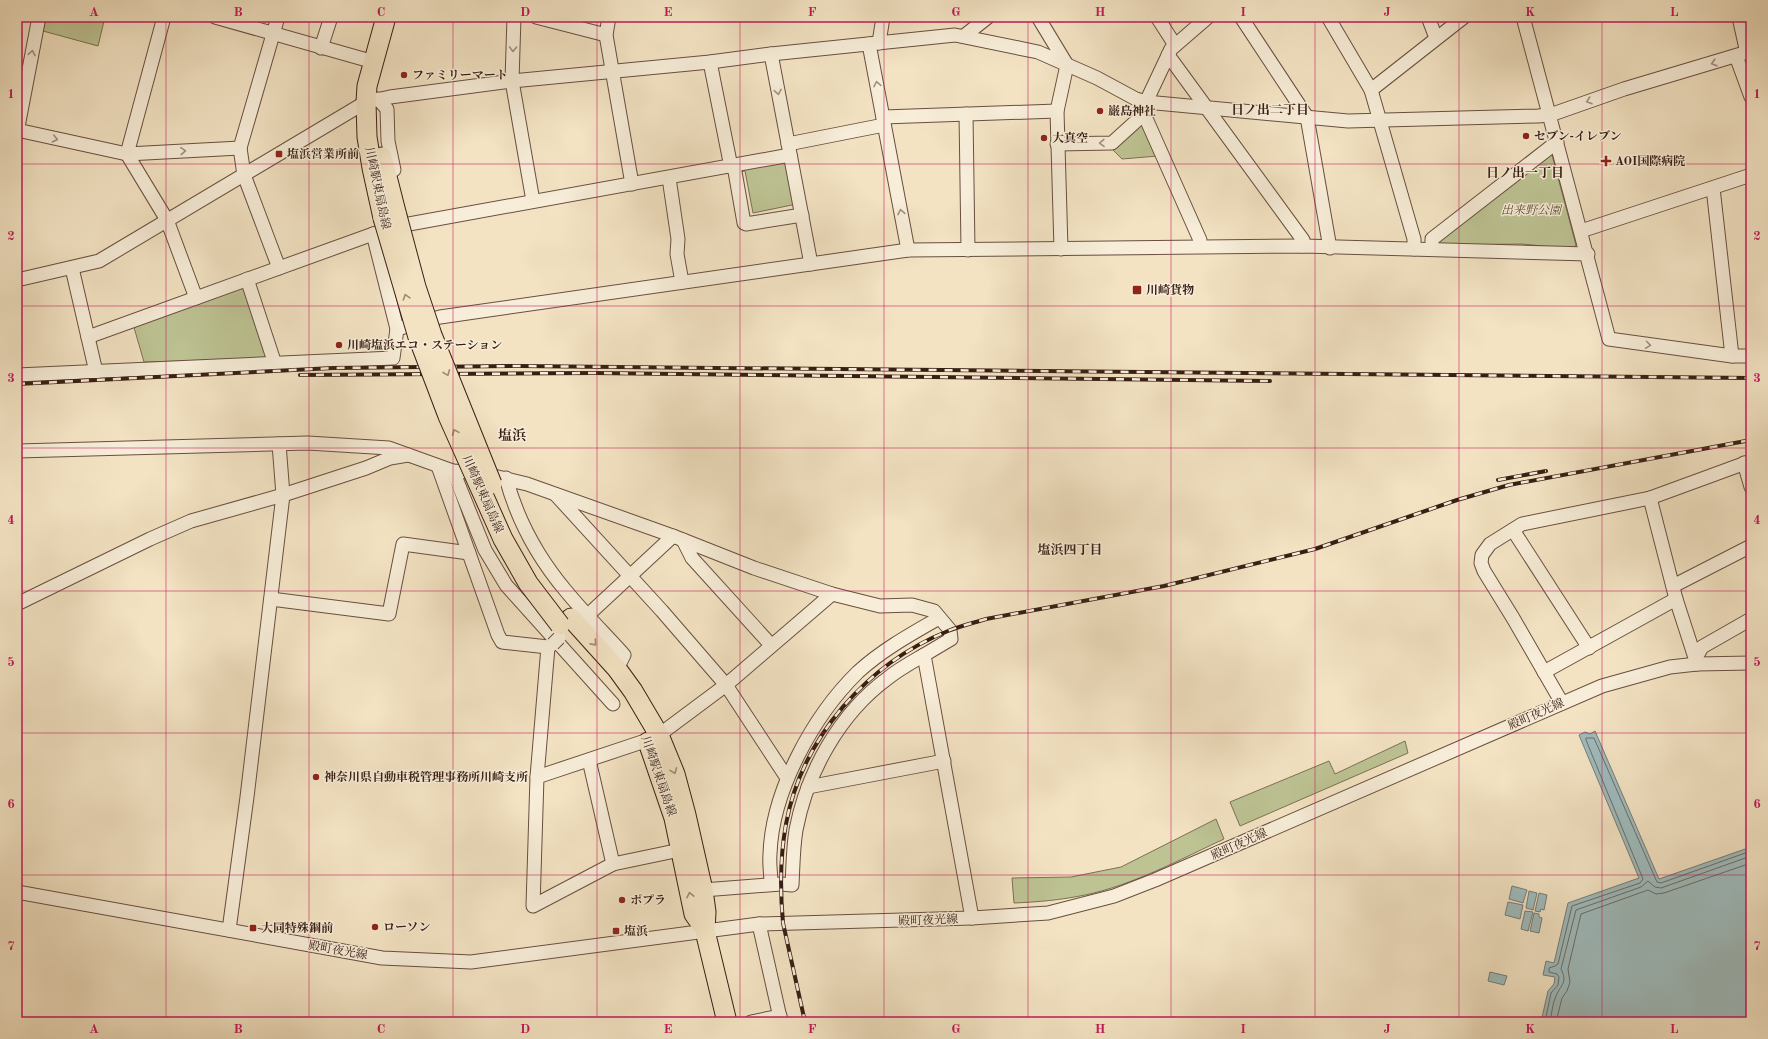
<svg xmlns="http://www.w3.org/2000/svg" width="1768" height="1039" viewBox="0 0 1768 1039" font-family="'Old Standard TT','Noto Serif JP',serif">
<style>
.green{fill:#bdc393;stroke:#7b7054}
.water{fill:#9fbcbd;stroke:#767d79}
.lines{fill:none;stroke-linecap:round;stroke-linejoin:round}
.shore{stroke:#6c6d68;stroke-width:1}
.minor-casing{stroke:#684f40;stroke-width:15}
.highway-casing{stroke:#391e14;stroke-width:21}
.minor{stroke:#f7edd8;stroke-width:13}
.highway{stroke:#f3e3c3;stroke-width:19}
.rail-casing{stroke:#391e14;stroke-width:4}
.rail{stroke:#f7edd8;stroke-width:2.5;stroke-dasharray:8;stroke-linecap:butt}
.minor-bridge-casing{stroke:#684f40;stroke-width:15;stroke-linecap:butt}
.highway-bridge-casing{stroke:#391e14;stroke-width:21;stroke-linecap:butt}
.minor-bridge{stroke:#f7edd8;stroke-width:13}
.highway-bridge{stroke:#f3e3c3;stroke-width:19}
.oneway{stroke:#a29080}
.oneway2{stroke:#9f8a74}
.grid{fill:none;stroke:#c2185b;stroke-width:1;stroke-opacity:0.55}
.poi-dot{fill:#8f2418;stroke:#f7edd8;stroke-width:1.5}
.labels{text-anchor:middle;stroke-width:3;stroke-linejoin:round;paint-order:stroke}
.poi-label{font-size:12px;font-weight:bold;fill:#391e14;stroke:#f7edd8;text-anchor:start}
.street-label{font-size:12px;fill:#391e14;stroke:#f7edd8}
.park-label{font-size:12px;font-style:italic;fill:#61503a;stroke:#f7edd8}
.neighbourhood-label{font-size:13px;font-weight:bold;fill:#391e14;stroke:#f7edd8}
.quarter-label{font-size:14px;font-weight:bold;fill:#391e14;stroke:#f7edd8}
.neatline{fill:none;stroke:#c2185b;stroke-width:1.5}
.grid-label{font-size:13px;text-anchor:middle;font-weight:bold;fill:#c2185b}
</style>
<rect width="100%" height="100%" fill="#f3e3c3"/>
<filter id="stains"><feTurbulence type="fractalNoise" baseFrequency=".005" numOctaves="4"/><feColorMatrix values="0 0 0 0 .2 0 0 0 0 .09 0 0 0 0 .02 0 0 0 .5 -.17"/></filter>
<radialGradient id="worn" r=".72"><stop offset=".6" stop-color="#630" stop-opacity="0"/><stop offset="1" stop-color="#630" stop-opacity=".3"/></radialGradient>
<g class="green">
<path d="M46,17H105L98,46L43,31Z"/>
<path d="M17,45L21,46L18,62L25,63L20,87L17,86Z"/>
<path d="M1140,121L1158,156L1122,159L1112,149Z"/>
<path d="M1548,153L1552,155L1576,245L1572,249L1522,244L1437,245L1436,240Z"/>
<path d="M784,159L789,163L797,204L753,213L745,171L738,172L741,168Z"/>
<path d="M240,286L244,290L268,356L265,359L144,362L133,324Z"/>
<path d="M1405,741L1408,753L1240,826L1230,802L1329,761L1335,774Z"/>
<path d="M1216,819L1224,839C1179,860 1133,885 1085,895C1061,900 1038,902 1014,903L1012,878L1071,877L1121,867Z"/>
</g>
<g class="water">
<path d="M1595,731L1659,879L1751,847V1022H1541L1548,991L1554,984L1555,977L1543,975L1546,961L1554,963L1568,903L1639,878L1579,735L1585,732L1590,734Z"/>
<path d="M1512,886L1527,890L1523,903L1509,899Z"/>
<path d="M1529,891L1537,893L1533,910L1526,908Z"/>
<path d="M1539,893L1547,895L1544,910L1541,909L1540,912L1535,911Z"/>
<path d="M1508,902L1523,905L1520,919L1505,915Z"/>
<path d="M1525,911L1533,912L1528,931L1521,929Z"/>
<path d="M1534,913L1539,914V917L1542,918L1539,933L1530,931Z"/>
<path d="M1490,972L1507,976L1504,985L1488,981Z"/>
</g>
<g class="lines">
<g class="shore">
<path d="M1545,1022L1551,993L1558,985L1559,977L1557,974L1549,972V968L1555,966L1558,964L1572,906L1640,883L1643,879L1586,740V738H1594L1657,882L1661,883L1751,851"/>
<path d="M1550,1022C1552,1014 1552,1004 1556,996C1561,984 1568,983 1561,969L1576,910L1641,887L1648,881L1655,887L1661,888L1751,856"/>
<path d="M1556,1022L1562,998L1567,991L1570,982L1568,969L1581,914L1648,890L1656,894L1664,893L1751,863"/>
</g>
<defs>
<g id="minor">
<path d="M164,17L127,154L167,220L196,298"/>
<path d="M215,17L374,62"/>
<path d="M278,17L240,148L244,175L279,268"/>
<path d="M514,17L512,81L533,201"/>
<path d="M536,17L606,35"/>
<path d="M609,17L606,35L632,184"/>
<path d="M1038,17L1067,65L1057,111L1061,249"/>
<path d="M1157,17L1175,45"/>
<path d="M1241,17L1307,117L1330,248"/>
<path d="M1328,17L1371,90L1414,239V249"/>
<path d="M1428,17L1436,38"/>
<path d="M1523,17L1609,339L1732,356H1751"/>
<path d="M1739,17L1747,53"/>
<path d="M964,36L988,17"/>
<path d="M879,43L883,17"/>
<path d="M869,44L908,250"/>
<path d="M321,48L331,17"/>
<path d="M771,54L811,264"/>
<path d="M1168,55L1303,240V246"/>
<path d="M1736,56L1751,97"/>
<path d="M710,62L731,167"/>
<path d="M1371,90L1464,17"/>
<path d="M378,99L387,109L388,141L394,170"/>
<path d="M966,114L968,250"/>
<path d="M883,117L1057,111"/>
<path d="M17,130L127,154L240,148"/>
<path d="M17,132L39,17"/>
<path d="M788,144L884,125"/>
<path d="M1057,144L1112,143L1144,114"/>
<path d="M734,166L744,223L746,224L802,215"/>
<path d="M669,178L678,239L677,254L682,282"/>
<path d="M1713,188L1732,356"/>
<path d="M1581,231L1751,175"/>
<path d="M373,234L397,329"/>
<path d="M1200,246V240L1144,114L1146,102L1171,49L1208,17"/>
<path d="M1432,249V239L1557,142"/>
<path d="M72,268L96,372"/>
<path d="M247,279L275,364"/>
<path d="M17,280L99,261L366,102L390,97L512,81L710,62L771,54L955,35L1038,52L1097,78L1136,99L1146,102L1348,121L1538,116L1550,115L1624,89L1751,51"/>
<path d="M88,337L373,234L409,224L790,155"/>
<path d="M17,375L393,358L397,329L440,317L908,250L1303,246L1588,254"/>
<path d="M17,451L308,443L389,448L453,471L481,473L527,484L673,536L754,568L832,594L880,606L912,605L934,611L950,630L951,639L924,655L972,918"/>
<path d="M1744,463L1751,487"/>
<path d="M438,466L498,635L502,642L548,647"/>
<path d="M453,471L485,550L506,585L613,704"/>
<path d="M506,478C517,519 539,559 566,591C584,613 605,634 624,655L617,669"/>
<path d="M556,495L662,611L726,685L787,778"/>
<path d="M1650,498L1676,599L1697,664"/>
<path d="M1513,530L1589,648"/>
<path d="M683,540L692,558L771,645"/>
<path d="M1673,586L1751,546"/>
<path d="M271,599L389,614L403,544L469,553"/>
<path d="M17,604L150,539L191,521L283,495L366,468L390,458L408,455"/>
<path d="M588,615L673,536"/>
<path d="M553,644L548,647L537,777L533,906L613,864L680,850"/>
<path d="M1696,658L1702,647L1751,619"/>
<path d="M1544,672L1676,599"/>
<path d="M1562,703L1513,618L1484,571L1481,563L1482,555L1490,544L1522,524L1650,498L1751,461"/>
<path d="M589,760L613,864"/>
<path d="M537,777L648,740L659,735L726,685L832,594"/>
<path d="M808,787L944,761"/>
<path d="M771,884C771,874 769,864 770,854C772,791 813,716 858,672C882,650 911,634 939,618"/>
<path d="M703,890L781,884L792,885C793,867 793,848 796,830C807,772 840,713 888,678C899,669 912,662 924,655"/>
<path d="M17,892L382,958L471,962L759,924L972,918L1048,913L1114,896L1155,880L1602,686L1670,667L1697,664L1751,663"/>
<path d="M759,924L781,1022"/>
<path d="M229,930L247,797L283,495L279,444"/>
<path d="M751,1022L780,1016"/>
</g>
<g id="highway">
<path d="M382,157L397,216"/>
<path d="M383,218L372,168L367,137L366,102L367,86L386,17"/>
<path d="M571,618L617,669L633,691L659,735L675,774L686,815L703,890L706,912L705,931L727,1022"/>
<path d="M648,742L674,818L694,914L701,924"/>
</g>
</defs>
<use href="#minor" class="minor-casing"/>
<use href="#highway" class="highway-casing"/>
<use href="#minor" class="minor"/>
<use href="#highway" class="highway"/>
<defs>
<g id="rail">
<path d="M300,375L594,373L1270,381"/>
<path d="M17,384L333,368L518,366L1751,378"/>
<path d="M1498,480L1546,471"/>
<path d="M805,1022L783,923C780,890 780,857 786,824C802,737 868,663 948,631C960,626 973,623 986,619L1164,586L1315,549L1457,500L1509,485L1751,440"/>
</g>
</defs>
<use href="#rail" class="rail-casing"/>
<use href="#rail" class="rail"/>
<defs>
<path id="minor-bridge" d="M553,644L559,638"/>
<g id="highway-bridge">
<path d="M397,216L416,287L432,335L492,484"/>
<path d="M383,218L418,337L448,416L503,539L528,583L560,625"/>
</g>
</defs>
<use href="#minor-bridge" class="minor-bridge-casing"/>
<use href="#highway-bridge" class="highway-bridge-casing"/>
<use href="#minor-bridge" class="minor-bridge"/>
<use href="#highway-bridge" class="highway-bridge"/>
</g>
<defs><path id="oneway-chevron" d="M-2-3.5L2.5 0L-2 3.5" fill="none" stroke-width="1.6" stroke-linecap="round" stroke-linejoin="round"/></defs>
<g class="oneway">
<use href="#oneway-chevron" transform="translate(513 49) rotate(92)"/>
<use href="#oneway-chevron" transform="translate(32 53) rotate(-79)"/>
<use href="#oneway-chevron" transform="translate(1714 63) rotate(164)"/>
<use href="#oneway-chevron" transform="translate(877 84) rotate(-101)"/>
<use href="#oneway-chevron" transform="translate(778 92) rotate(80)"/>
<use href="#oneway-chevron" transform="translate(1589 101) rotate(161)"/>
<use href="#oneway-chevron" transform="translate(55 139) rotate(13)"/>
<use href="#oneway-chevron" transform="translate(1102 143) rotate(179)"/>
<use href="#oneway-chevron" transform="translate(183 151) rotate(-3)"/>
<use href="#oneway-chevron" transform="translate(901 212) rotate(-101)"/>
<use href="#oneway-chevron" transform="translate(1648 345) rotate(8)"/>
</g>
<g class="oneway2">
<use href="#oneway-chevron" transform="translate(406 297) rotate(-107)"/>
<use href="#oneway-chevron" transform="translate(447 373) rotate(68)"/>
<use href="#oneway-chevron" transform="translate(455 432) rotate(-114)"/>
<use href="#oneway-chevron" transform="translate(594 643) rotate(48)"/>
<use href="#oneway-chevron" transform="translate(674 771) rotate(69)"/>
<use href="#oneway-chevron" transform="translate(690 895) rotate(-102)"/>
</g>
<path class="grid" d="M166,17V1022M309,17V1022M453,17V1022M597,17V1022M740,17V1022M884,17V1022M1028,17V1022M1171,17V1022M1315,17V1022M1459,17V1022M1602,17V1022M17,164H1751M17,306H1751M17,448H1751M17,591H1751M17,733H1751M17,875H1751"/>
<g class="poi-dot">
<circle cx="404" cy="75" r="4"/>
<circle cx="1100" cy="111" r="4"/>
<circle cx="1526" cy="136" r="4"/>
<circle cx="1044" cy="138" r="4"/>
<rect x="275" y="150" width="8" height="8" rx="2"/>
<path d="M1604 155h4v4h4v4h-4v4h-4v-4h-4v-4h4z"/>
<rect x="1132" y="285" width="10" height="10" rx="2"/>
<circle cx="339" cy="345" r="4"/>
<circle cx="316" cy="777" r="4"/>
<circle cx="622" cy="900" r="4"/>
<circle cx="375" cy="927" r="4"/>
<rect x="249" y="924" width="8" height="8" rx="2"/>
<rect x="612" y="927" width="8" height="8" rx="2"/>
</g>
<g class="labels">
<g class="poi-label">
<text x="412" y="79">ファミリーマート</text>
<text x="1108" y="115">巌島神社</text>
<text x="1534" y="140">セブン-イレブン</text>
<text x="1052" y="142">大真空</text>
<text x="287" y="158">塩浜営業所前</text>
<text x="1615" y="165">AOI国際病院</text>
<text x="1146" y="294">川崎貨物</text>
<text x="347" y="349">川崎塩浜エコ・ステーション</text>
<text x="324" y="781">神奈川県自動車税管理事務所川崎支所</text>
<text x="630" y="904">ポプラ</text>
<text x="383" y="931">ローソン</text>
<text x="261" y="932">大同特殊鋼前</text>
<text x="624" y="935">塩浜</text>
</g>
<g class="street-label">
<text transform="translate(378 188) rotate(78)" y="4">川崎駅東扇島線</text>
<text transform="translate(483 494) rotate(66)" y="4">川崎駅東扇島線</text>
<text transform="translate(1536 714) rotate(-24)" y="4">殿町夜光線</text>
<text transform="translate(659 776) rotate(71)" y="4">川崎駅東扇島線</text>
<text transform="translate(1239 844) rotate(-24)" y="4">殿町夜光線</text>
<text transform="translate(928 920) rotate(-2)" y="4">殿町夜光線</text>
<text transform="translate(338 950) rotate(10)" y="4">殿町夜光線</text>
</g>
<g class="park-label">
<text x="1531" y="214">出来野公園</text>
</g>
<g class="neighbourhood-label">
<text x="1270" y="114">日ノ出二丁目</text>
<text x="1525" y="177">日ノ出一丁目</text>
<text x="1070" y="554">塩浜四丁目</text>
</g>
<g class="quarter-label">
<text x="512" y="440">塩浜</text>
</g>
</g>
<rect width="1768" height="1039" fill="none" stroke="#f3e3c3" stroke-width="44"/>
<rect x="22" y="22" width="1724" height="995" class="neatline"/>
<g class="grid-label">
<text x="94" y="16">A</text>
<text x="238" y="16">B</text>
<text x="381" y="16">C</text>
<text x="525" y="16">D</text>
<text x="668" y="16">E</text>
<text x="812" y="16">F</text>
<text x="956" y="16">G</text>
<text x="1100" y="16">H</text>
<text x="1243" y="16">I</text>
<text x="1387" y="16">J</text>
<text x="1530" y="16">K</text>
<text x="1674" y="16">L</text>
<text x="11" y="98">1</text>
<text x="1757" y="98">1</text>
<text x="11" y="240">2</text>
<text x="1757" y="240">2</text>
<text x="11" y="382">3</text>
<text x="1757" y="382">3</text>
<text x="11" y="524">4</text>
<text x="1757" y="524">4</text>
<text x="11" y="666">5</text>
<text x="1757" y="666">5</text>
<text x="11" y="808">6</text>
<text x="1757" y="808">6</text>
<text x="11" y="950">7</text>
<text x="1757" y="950">7</text>
<text x="94" y="1033">A</text>
<text x="238" y="1033">B</text>
<text x="381" y="1033">C</text>
<text x="525" y="1033">D</text>
<text x="668" y="1033">E</text>
<text x="812" y="1033">F</text>
<text x="956" y="1033">G</text>
<text x="1100" y="1033">H</text>
<text x="1243" y="1033">I</text>
<text x="1387" y="1033">J</text>
<text x="1530" y="1033">K</text>
<text x="1674" y="1033">L</text>
</g>
<rect width="100%" height="100%" filter="url(#stains)"/>
<rect width="100%" height="100%" fill="url(#worn)"/>
</svg>
